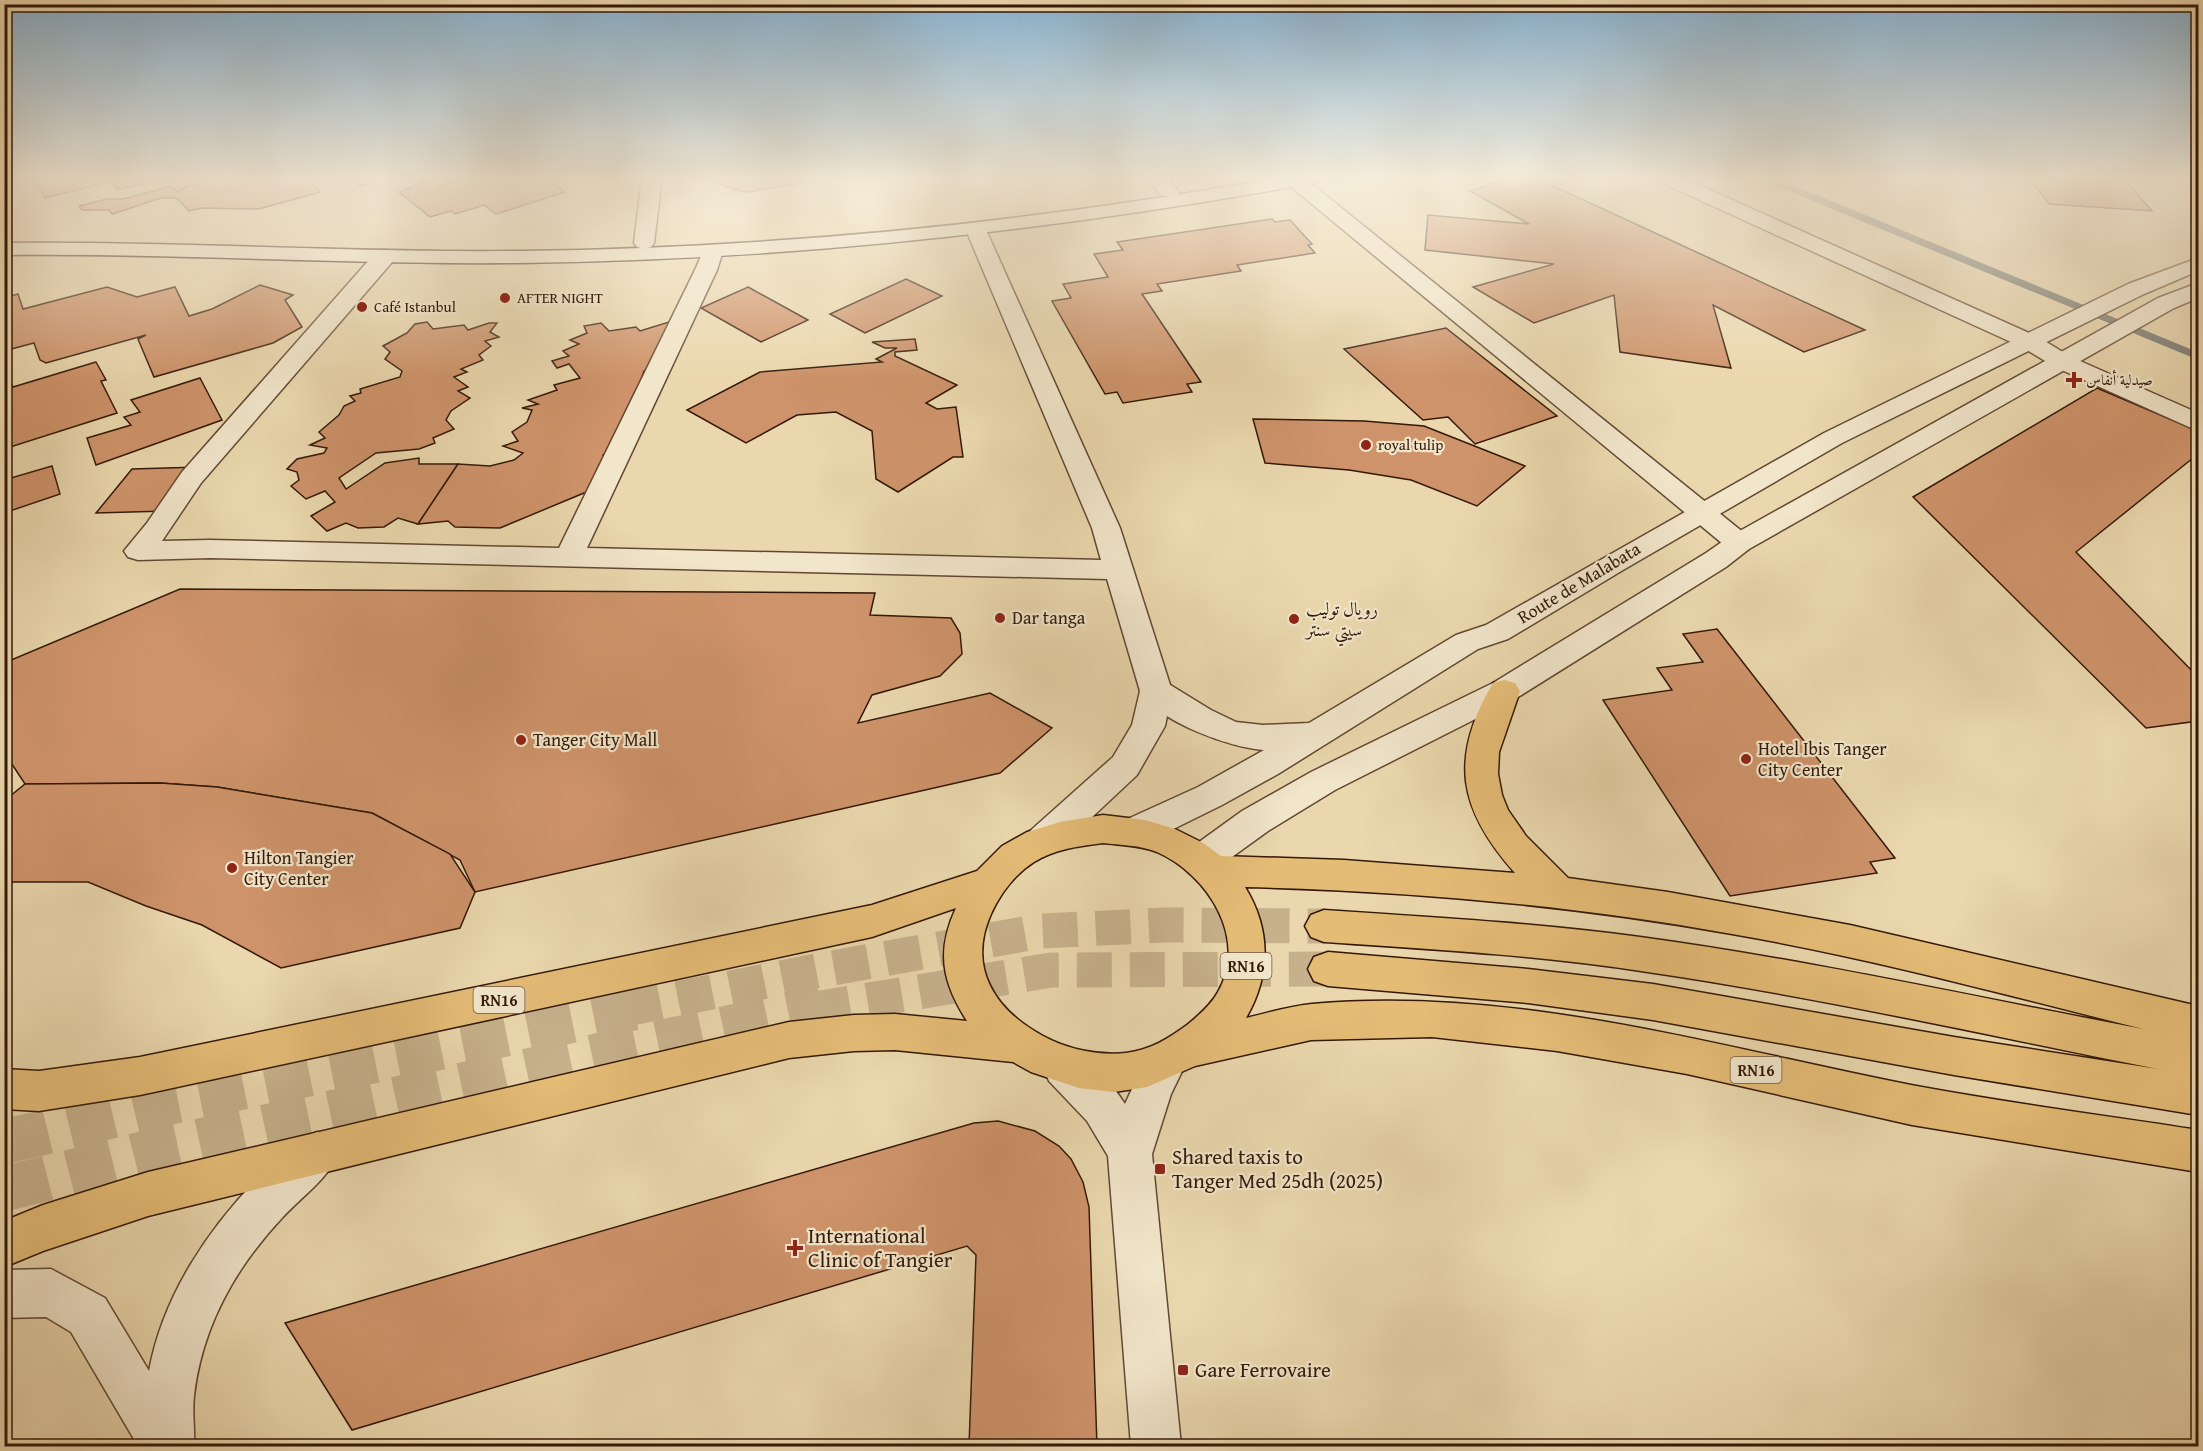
<svg xmlns="http://www.w3.org/2000/svg" width="2203" height="1451" viewBox="0 0 2203 1451" font-family="'Gentium Book Plus',Amiri,serif">
<style>
.lines{fill:none;stroke-linecap:round;stroke-linejoin:round}
.stream{stroke:#737871;stroke-width:7}
.building{fill:#ce936a;stroke:#341909;stroke-width:1.5}
.primary-tunnel-far1{stroke:#c6b18c;stroke-width:35;stroke-dasharray:35 18;stroke-linecap:butt}
.primary-tunnel{stroke:#c6b18c;stroke-width:45;stroke-dasharray:45 22;stroke-linecap:butt}
.minor-casing{stroke:#624832;stroke-width:3}
.tertiary-casing{stroke:#624832;stroke-width:3}
.secondary-casing{stroke:#341909;stroke-width:3}
.primary-casing{stroke:#341909;stroke-width:3}
.minor{fill:#f1e5ca;fill-rule:evenodd}
.tertiary{fill:#f1e5ca;fill-rule:evenodd}
.secondary{fill:#f1e5ca;fill-rule:evenodd}
.primary{fill:#e5bc76;fill-rule:evenodd}
.poi-dot{fill:#8f2418;stroke:#f1e5ca;stroke-width:2}
.labels{text-anchor:middle;stroke-width:4.5;stroke-linejoin:round;paint-order:stroke}
.far-poi-label{font-size:15px;fill:#341909;stroke:#f1e5ca;text-anchor:start}
.shield{fill:#f1e5ca;stroke:#6d5643;stroke-width:1.5}
.shield-label{font-size:16px;font-weight:bold;fill:#341909}
.street-label{font-size:18px;fill:#341909;stroke:#f1e5ca}
.poi-label{font-size:18px;fill:#341909;stroke:#f1e5ca;text-anchor:start}
.near-poi-label{font-size:21px;fill:#341909;stroke:#f1e5ca;text-anchor:start}
</style>
<rect width="100%" height="100%" fill="#ead7ad"/>
<filter id="stains"><feTurbulence type="fractalNoise" baseFrequency=".00333" numOctaves="4"/><feColorMatrix values="0 0 0 0 .2 0 0 0 0 .09 0 0 0 0 .02 0 0 0 .5 -.17"/></filter>
<radialGradient id="worn" r=".72"><stop offset=".6" stop-color="#630" stop-opacity="0"/><stop offset="1" stop-color="#630" stop-opacity=".3"/></radialGradient>
<g class="lines">
<path class="stream" d="M1764,177L2198,356"/>
</g>
<g class="building">
<path d="M33,177H164L165,178L117,190L112,181L45,198Z"/>
<path d="M222,177H307L320,192L259,209L201,208L189,211L177,198H161L112,214L109,210H82L79,206L107,199H123L172,186L178,192L185,187Z"/>
<path d="M347,177H388L360,186Z"/>
<path d="M476,177H543L565,192L496,214L484,205L455,214L451,211L430,217L399,192L430,180L438,186L463,178L470,183L480,180Z"/>
<path d="M724,177H834L749,192L735,190L720,184L719,181H724Z"/>
<path d="M1515,177H1534L1865,330L1804,352L1713,305L1731,368L1620,352L1614,295L1534,323L1473,287L1554,264L1425,250L1428,215L1529,224L1470,191Z"/>
<path d="M2028,177H2122L2152,211L2049,204Z"/>
<path d="M1272,219L1275,222L1290,220L1312,244L1308,245L1315,253L1237,265L1241,271L1157,284L1162,291L1142,294L1201,382L1187,384L1192,392L1123,403L1117,392L1105,394L1052,301L1071,298L1063,284L1108,277L1094,254L1123,250L1117,242Z"/>
<path d="M906,279L942,296L865,333L830,314Z"/>
<path d="M260,285L293,295L285,300L302,327L273,343L154,377L138,339L146,335L46,363L40,360L34,343L4,351V298L18,294L23,309L107,287L137,297L175,287L189,316L212,309Z"/>
<path d="M748,287L808,320L761,342L701,308Z"/>
<path d="M427,322L433,329L464,325L468,330L489,323H497L490,332L499,337L485,341L491,346L479,355L483,360L461,369L467,372L454,377L468,387L458,391L470,398L451,411L446,420L454,429L433,438L435,443L419,449L376,453L339,478L346,489L385,463L419,458V464H458L418,524L398,518L384,527L358,528L346,523L327,531L311,516L335,502L325,491L306,499L291,486L299,480L297,472L287,469L297,459L324,453L327,448L310,445L325,438L319,432L339,415L344,406L355,401L350,396L361,393L360,389L400,377L402,371L385,359L390,352L383,346L407,333L415,324Z"/>
<path d="M669,322L674,326L665,362L644,371L640,383L631,445L603,455L610,470L590,484L596,488L500,528L455,527L448,521L418,524L458,464L490,466L514,460L523,453L503,446L518,441L512,432L527,422L532,410L522,408L538,404L528,400L557,390L554,385L580,378L569,364L557,368L552,361L569,356L563,351L579,344L570,340L587,333L584,326L601,323L609,331L636,327L640,331Z"/>
<path d="M1446,328L1557,416L1475,444L1448,417L1423,420L1344,349Z"/>
<path d="M915,339L917,350L895,352V356L957,385L926,403L937,409L956,407L963,457H953L898,492L876,479L872,431L836,412L797,415L746,443L687,410L760,372L882,362L876,359L897,348H885L872,342Z"/>
<path d="M96,362L106,380L101,381L117,413L4,449V365L13,387Z"/>
<path d="M200,378L222,420L96,465L87,438L131,425L124,417L140,412L131,400Z"/>
<path d="M2097,388L2198,431V454L2076,552L2198,677V721L2146,728L1913,497Z"/>
<path d="M1253,419L1364,421L1424,426L1525,466L1477,506L1411,480L1349,470L1265,463Z"/>
<path d="M52,466L60,494L4,513V480Z"/>
<path d="M199,467L166,511L96,513L132,469Z"/>
<path d="M180,589L875,593L870,615L951,618L960,633L962,654L940,676L872,695L858,723L990,693L1052,728L1000,773L475,892L460,860L372,813L217,787L160,783L25,784L4,752V663Z"/>
<path d="M1717,629L1895,858L1870,862L1877,873L1730,896L1603,700L1672,690L1657,668L1703,662L1683,634Z"/>
<path d="M160,783L217,787L372,813L450,854L475,892L460,928L281,968L202,925L146,906L88,882H4V801L25,784Z"/>
<path d="M998,1121L1035,1131L1059,1146L1071,1159L1083,1182L1089,1207L1097,1446H969L976,1255L967,1246L352,1430L285,1323L974,1123Z"/>
</g>
<g class="lines">
<g class="primary-tunnel-far1">
<path d="M626,1009L821,970L1041,931L1165,925L1324,926"/>
<path d="M815,1009L1051,970L1328,969"/>
</g>
<g class="primary-tunnel">
<path d="M4,1142L165,1103L634,1008"/>
<path d="M4,1189L158,1150L822,1008"/>
</g>
<defs>
<g id="minor">
<path d="M642,177H662L654,243L651,247L644,249L637,247L634,243Z"/>
<path d="M1145,177H1166L1179,192L1176,196H1162Z"/>
<path d="M1289,177H1303L1749,537L1753,543L1749,549L1739,552L1729,549L1289,185L1286,181Z"/>
<path d="M1655,177H1681L2038,337L2071,357L2198,413V430L2189,427L2055,367L2022,347L1658,181Z"/>
<path d="M976,224L983,226L986,230L1120,528L1172,691L1165,726L1137,775L1056,851L1043,855L1030,851L1025,841L1030,831L1113,757L1132,725L1140,691L1107,579L210,558L138,560L128,557L124,551L147,523L182,472L377,251L385,250L393,251L396,256L393,261L201,483L162,541L210,540L559,548L695,270L705,247L712,245L719,247L723,251L717,270L587,548L1101,560L1092,528L966,230L969,226Z"/>
<path d="M1165,1044L1180,1050L1186,1063L1171,1094L1152,1154L1181,1446H1131L1108,1156L1087,1121L1049,1081L1043,1067L1049,1053L1064,1048C1090,1058 1110,1081 1125,1104L1150,1050Z"/>
<path d="M317,1132L332,1138L339,1153C328,1179 301,1197 282,1218C235,1268 202,1327 194,1396C192,1413 195,1430 194,1446H138L71,1332L46,1317L4,1318V1270L51,1269L105,1298L149,1371C163,1295 209,1227 263,1173C279,1157 295,1141 317,1132Z"/>
</g>
<g id="tertiary">
<path d="M2198,258V271L2144,294L1842,443L1623,570L1508,639L1478,649L1278,774L1222,805L1147,842L1134,846L1121,842L1116,832L1121,822L1198,787L1264,750C1230,748 1157,721 1140,691L1145,683L1156,680L1167,683L1211,710L1236,722L1263,725L1309,723L1456,635L1486,625L1824,433L2128,284Z"/>
<path d="M2198,283V298L2174,308L1749,549L1726,567L1515,699L1335,790L1268,831L1214,870L1201,875L1188,870L1183,860L1188,850L1242,811L1311,772L1493,683L1706,553L1729,537L2158,298Z"/>
</g>
<path id="secondary" d="M1282,177H1324L1321,181L1314,183C1051,231 787,260 520,263C348,265 176,253 4,255V243C176,241 348,253 520,251C776,248 1030,223 1282,177Z"/>
<path id="primary" d="M1504,680L1515,683L1520,691L1499,752L1498,774L1502,795L1508,810L1526,836L1568,878L1668,892L1850,925L2198,1006V1115L1954,1075L1653,1020L1528,1003L1328,986L1314,981L1308,969L1314,957L1328,952L1528,969L1653,984L1954,1037L2158,1069C1986,1035 1814,996 1641,971C1536,955 1430,949 1324,942L1311,937L1305,926L1311,915L1324,910C1429,917 1535,923 1640,937C1809,960 1975,997 2143,1029C2006,995 1871,958 1732,934C1571,905 1408,891 1245,887C1271,929 1271,975 1246,1018C1268,1013 1290,1006 1312,1004C1515,986 1714,1046 1911,1085C2006,1103 2102,1115 2198,1130V1172L1912,1125L1687,1074L1557,1051L1432,1037L1311,1040L1195,1066L1147,1087L1114,1092L1079,1088L1031,1072L1013,1062L895,1050L854,1051L789,1058L148,1216L43,1251L4,1267V1221L43,1205L148,1172L789,1022L854,1015L895,1014L967,1021C942,982 936,951 956,908L872,937L140,1095L39,1111L4,1109V1069L39,1071L140,1057L872,905L977,871L1002,846L1027,832L1060,822L1103,815L1145,820L1175,829L1203,843L1221,856L1344,860L1515,873C1458,809 1449,758 1493,683ZM1103,843C1120,845 1140,845 1157,852C1207,874 1249,938 1218,992C1211,1005 1198,1016 1187,1025C1168,1039 1150,1050 1126,1053C1098,1056 1067,1049 1043,1036C995,1010 967,968 991,914C1000,894 1015,874 1034,862C1055,849 1079,846 1103,843Z"/>
</defs>
<use href="#minor" class="minor-casing"/>
<use href="#tertiary" class="tertiary-casing"/>
<use href="#secondary" class="secondary-casing"/>
<use href="#primary" class="primary-casing"/>
<use href="#minor" class="minor"/>
<use href="#tertiary" class="tertiary"/>
<use href="#secondary" class="secondary"/>
<use href="#primary" class="primary"/>
</g>
<linearGradient id="sky" x2="0" y2="1"><stop stop-color="#8ab5d4"/><stop offset="0.47" stop-color="#f6edda"/><stop offset="1" stop-color="#f6edda" stop-opacity="0"/></linearGradient>
<rect width="2203" height="380" fill="url(#sky)"/>
<g class="poi-dot">
<circle cx="505" cy="298" r="6"/>
<circle cx="362" cy="307" r="6"/>
<path d="M2071 371h6v6h6v6h-6v6h-6v-6h-6v-6h6z"/>
<circle cx="1366" cy="445" r="6"/>
<circle cx="1000" cy="618" r="6"/>
<circle cx="1294" cy="619" r="6"/>
<circle cx="521" cy="740" r="6"/>
<circle cx="1746" cy="759" r="6"/>
<circle cx="232" cy="868" r="6"/>
<rect x="1154" y="1163" width="12" height="12" rx="3"/>
<path d="M792 1239h6v6h6v6h-6v6h-6v-6h-6v-6h6z"/>
<rect x="1177" y="1364" width="12" height="12" rx="3"/>
</g>
<g class="labels">
<g class="far-poi-label">
<text x="517" y="303">AFTER NIGHT</text>
<text x="374" y="312">Café Istanbul</text>
<text x="2086" y="385">صيدلية أنفاس</text>
<text x="1378" y="450">royal tulip</text>
</g>
<g class="shield">
<rect x="1220.5" y="953" width="51" height="26" rx="4.5"/>
<rect x="473.5" y="987" width="51" height="26" rx="4.5"/>
<rect x="1730.5" y="1057" width="51" height="26" rx="4.5"/>
</g>
<g class="shield-label">
<text x="1246" y="972">RN16</text>
<text x="499" y="1006">RN16</text>
<text x="1756" y="1076">RN16</text>
</g>
<g class="street-label">
<text transform="translate(1579 583) rotate(-31)" y="6">Route de Malabata</text>
</g>
<g class="poi-label">
<text x="1306" y="615">رويال توليب<tspan x="1306" dy="21">سيتي سنتر</tspan></text>
<text x="1012" y="624">Dar tanga</text>
<text x="533" y="746">Tanger City Mall</text>
<text x="1758" y="755">Hotel Ibis Tanger<tspan x="1758" dy="21">City Center</tspan></text>
<text x="244" y="864">Hilton Tangier<tspan x="244" dy="21">City Center</tspan></text>
</g>
<g class="near-poi-label">
<text x="1172" y="1164">Shared taxis to<tspan x="1172" dy="24">Tanger Med 25dh (2025)</tspan></text>
<text x="808" y="1243">International<tspan x="808" dy="24">Clinic of Tangier</tspan></text>
<text x="1195" y="1377">Gare Ferrovaire</text>
</g>
</g>
<rect width="2203" height="1451" fill="none" stroke="#ead7ad" stroke-width="24"/>
<rect x="6" y="6" width="2191" height="1439" fill="none" stroke="#341909" stroke-width="3"/>
<rect x="12" y="12" width="2179" height="1427" fill="none" stroke="#341909" stroke-width="1.5"/>
<rect width="100%" height="100%" filter="url(#stains)"/>
<rect width="100%" height="100%" fill="url(#worn)"/>
</svg>
